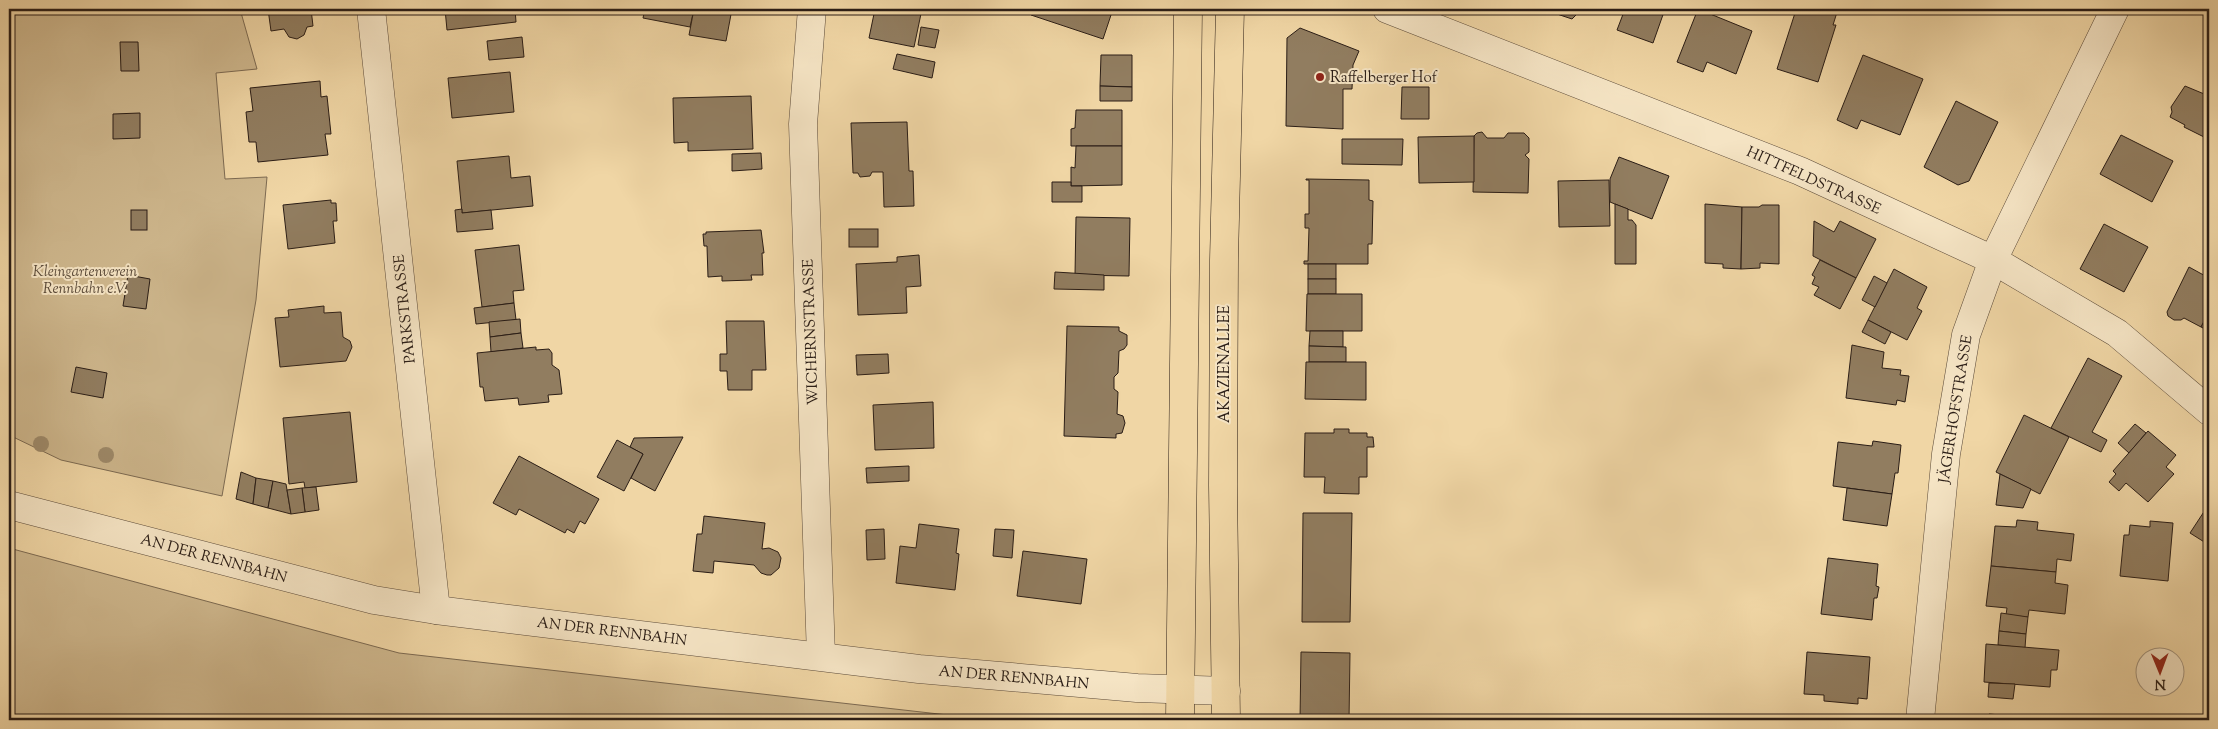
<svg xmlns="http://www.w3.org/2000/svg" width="2218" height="729" viewBox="0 0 2218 729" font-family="'Sorts Mill Goudy',serif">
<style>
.green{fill:#ceb78d;stroke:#7c6a52}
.building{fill:#917d60;stroke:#2a1d16}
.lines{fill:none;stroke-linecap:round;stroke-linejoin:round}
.minor-casing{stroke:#5c4b3a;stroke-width:29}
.major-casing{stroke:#2a1d16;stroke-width:29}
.minor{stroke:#f5e4c4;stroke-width:28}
.major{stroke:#f0d6a5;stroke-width:28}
.tree{fill:#9e8a6a}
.poi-dot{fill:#8f2418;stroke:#f5e4c4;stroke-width:2}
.labels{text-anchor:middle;stroke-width:4;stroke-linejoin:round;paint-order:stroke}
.poi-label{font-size:15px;fill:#2a1d16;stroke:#f5e4c4;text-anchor:start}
.street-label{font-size:15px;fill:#2a1d16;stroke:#f5e4c4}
.park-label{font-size:15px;font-style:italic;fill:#5b4b3a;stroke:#f5e4c4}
</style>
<rect width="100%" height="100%" fill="#f0d6a5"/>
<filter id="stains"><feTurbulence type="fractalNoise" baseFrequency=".004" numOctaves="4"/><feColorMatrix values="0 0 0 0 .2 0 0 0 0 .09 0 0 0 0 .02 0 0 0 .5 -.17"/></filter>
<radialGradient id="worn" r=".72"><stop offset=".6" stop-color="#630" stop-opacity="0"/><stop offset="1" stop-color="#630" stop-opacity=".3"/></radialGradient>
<g class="green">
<path d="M9,9H240L257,69L216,73L225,179L267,177L256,300L222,496L61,460L9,435Z"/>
<path d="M9,548L399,653L992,720H9Z"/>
</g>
<g class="building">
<path d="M268,9H311L313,26L307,27L304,35L297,39L289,37L284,29L271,31Z"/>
<path d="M445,9H515L516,22L447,30Z"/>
<path d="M645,9H694L690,27L643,18Z"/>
<path d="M694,9H732L726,41L689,35Z"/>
<path d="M875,9H922L914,47L869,38Z"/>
<path d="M1033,9H1113L1103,39L1031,15Z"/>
<path d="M1542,9H1582L1572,19Z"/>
<path d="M1625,9H1665L1653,43L1617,30Z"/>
<path d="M1698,9L1752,31L1736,74L1707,62L1703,72L1677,62Z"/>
<path d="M1798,9H1838L1833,25H1836L1818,82L1777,69L1795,13H1797Z"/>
<path d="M921,27L939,30L935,48L918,45Z"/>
<path d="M1300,28L1359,51L1353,65L1352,89H1343V129L1286,126L1287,38Z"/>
<path d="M522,37L524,57L489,60L487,41Z"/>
<path d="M120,42H138L139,71H121Z"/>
<path d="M897,54L935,62L932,78L893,69Z"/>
<path d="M1101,55H1132V87L1100,86Z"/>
<path d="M1863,55L1923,79L1900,135L1861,120L1857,129L1837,120Z"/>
<path d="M510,72L514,112L452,118L448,78Z"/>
<path d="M320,81L321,97L327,96L331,134H325L328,155L258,162L256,142H249L246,112L253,111L250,88Z"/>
<path d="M1100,86L1132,87V101H1100Z"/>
<path d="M2185,86L2209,96L2208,139L2184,127L2185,125L2170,117L2172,112L2171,107Z"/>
<path d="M1402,87H1429V119H1401Z"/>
<path d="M751,96L753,149L688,151V142L674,143L673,98Z"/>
<path d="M1956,101L1998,122L1969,181L1958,185L1924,167Z"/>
<path d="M1076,110H1122V146H1071V129L1075,128Z"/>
<path d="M140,113V138L113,139V114Z"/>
<path d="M907,122L909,171H913L914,206L884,207L883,172H872L870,176L860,177L858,173H853L851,123Z"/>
<path d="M1482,132L1487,138H1504L1508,133H1524L1529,138V152L1525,155L1529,159L1528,193L1473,192L1474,136L1477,133Z"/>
<path d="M2121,135L2173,161L2152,202L2100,174Z"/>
<path d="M1474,136V182L1419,183L1418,137Z"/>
<path d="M1342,139H1403L1402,165L1342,164Z"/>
<path d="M1076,146H1122V185L1071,186V167L1075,168Z"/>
<path d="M761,153L762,169L732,171V154Z"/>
<path d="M509,156L511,178L530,176L533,206L462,213L457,161Z"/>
<path d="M1619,157L1669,176L1652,219L1610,202V179Z"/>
<path d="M1306,179L1369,180V200L1373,201L1372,244H1368V264H1304V261H1308L1309,228H1305V214H1309V180H1306Z"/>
<path d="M1609,180L1610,226L1559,227L1558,181Z"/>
<path d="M1052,182H1071V186H1082V202H1052Z"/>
<path d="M331,200V203H336L337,221H333L335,243L288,249L283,205Z"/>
<path d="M1615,204L1628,209V220H1632L1636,225V264H1615Z"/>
<path d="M1705,204L1742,207L1741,269L1723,268V264L1705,263Z"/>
<path d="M1762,205H1779V264L1760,263V268L1741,269L1742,207H1759Z"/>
<path d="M462,209V213L491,210L493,229L457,232L455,210Z"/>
<rect x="131" y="210" width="16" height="20"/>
<path d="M1076,217L1130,218L1129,276L1075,275Z"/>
<path d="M1814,221L1834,232L1840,221L1876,239L1856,278L1813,256Z"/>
<path d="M2104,224L2148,247L2124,292L2080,269Z"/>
<rect x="849" y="229" width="29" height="18"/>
<path d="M761,230L764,253H762L763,275H751L752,280L722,281V276L708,277L707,246H704L703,234H706V232Z"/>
<path d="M519,245L524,290L513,291L514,303L482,307L475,250Z"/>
<path d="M919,255L921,286L906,287L907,313L858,315L856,264L897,262V257Z"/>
<path d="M1820,260L1856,278L1840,309L1814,295L1819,287L1812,284L1815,277L1812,275Z"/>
<rect x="1308" y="264" width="28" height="15"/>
<path d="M2189,267L2209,278V312L2201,327L2184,318L2181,320H2174L2168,316L2167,312Z"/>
<path d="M1894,269L1927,287L1917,308L1922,311L1907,340L1868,320Z"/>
<path d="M1055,272L1104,275V290L1054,289Z"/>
<path d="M128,275L150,279L146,309L123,306Z"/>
<path d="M1874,276L1887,283L1875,307L1862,300Z"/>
<rect x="1308" y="279" width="28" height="15"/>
<path d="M1307,294H1362V331H1306Z"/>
<path d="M514,303L516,320L476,324L474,308Z"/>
<path d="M324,306V313L341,312L343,337L350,341L352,347L346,361L280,367L275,318L289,317L288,310Z"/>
<path d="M2209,312V331L2201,327Z"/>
<path d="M520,319L521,333L490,337L489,322Z"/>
<path d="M1868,320L1891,332L1885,344L1862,332Z"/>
<path d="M726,321H764L766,370H752V390H728L727,371H720V354H727Z"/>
<path d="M1067,326L1119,327V331L1127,335V345L1124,349L1119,351L1118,373L1114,377V389L1118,392L1117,414L1123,416L1125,423L1122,433L1116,434V438L1064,436Z"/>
<path d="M1310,331H1343V347L1309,346Z"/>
<path d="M521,333L523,348L491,352L490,337Z"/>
<path d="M1852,345L1884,352L1882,368L1901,370L1900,375L1909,376L1905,402L1897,400L1896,405L1846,398Z"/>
<path d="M1309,346L1346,347V362H1309Z"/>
<path d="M536,347V350L549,349L552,353V365L559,370L562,394L548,395L549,402L519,405L518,398L485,401L483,387H480L477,353Z"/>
<path d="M888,354L889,373L857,375L856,355Z"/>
<path d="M2088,358L2122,376L2092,432L2107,440L2101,452L2051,428Z"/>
<path d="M1306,362H1366V400L1305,399Z"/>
<path d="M76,367L107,373L103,398L71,392Z"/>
<path d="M933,402L934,448L875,450L873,405Z"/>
<path d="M350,412L357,482L305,488L304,482L289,484L283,418Z"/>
<path d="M2024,415L2069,437L2040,494L1996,472Z"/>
<path d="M2135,424L2146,433L2129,453L2118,443Z"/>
<path d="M1334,429H1349V433H1367V437H1373L1374,447H1367V477H1359V494L1324,493L1325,477H1304L1305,433H1334Z"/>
<path d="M2148,431L2176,455L2166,467L2174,474L2148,502L2126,483L2119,491L2109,482L2116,474L2113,471Z"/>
<path d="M683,437L655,491L631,478L643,454L630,447L634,438Z"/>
<path d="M617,440L643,454L624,491L597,477Z"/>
<path d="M1873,441L1901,445L1898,473H1895L1892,494L1833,486L1838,442L1872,446Z"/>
<path d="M519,456L599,499L585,524L580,521L574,533L567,529L565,533L519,509L516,515L493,503Z"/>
<path d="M909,466V481L867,483L866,468Z"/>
<path d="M241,472L256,478L253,504L236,499Z"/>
<path d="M2000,474L2031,489L2023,508L1996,505Z"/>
<path d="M256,478L273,481L268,508L253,504Z"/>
<path d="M273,481L286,484L291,514L268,508Z"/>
<path d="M316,487L319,510L305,512L302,488Z"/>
<path d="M302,488L305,512L291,514L287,490Z"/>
<path d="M1847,488L1892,494L1887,526L1843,520Z"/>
<path d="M2209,504V545L2190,533Z"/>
<path d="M1303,513H1352L1350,622H1302Z"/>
<path d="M704,516L765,523L762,549L769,548L778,552L781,558L779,568L771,575H767L761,573L754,565L714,561L713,573L693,571L697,534H702Z"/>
<path d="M2017,520L2038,522L2037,530L2074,534L2071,561L2057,559L2056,572L1991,566L1995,526L2016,527Z"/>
<path d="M2150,521L2173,523L2168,581L2120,576L2124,535H2129L2130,525L2150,527Z"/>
<path d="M919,524L959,529L956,553L959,554L955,590L896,583L900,546L916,548Z"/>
<path d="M884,529L885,559L867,560L866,530Z"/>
<path d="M995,529L1014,530L1012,558L993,556Z"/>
<path d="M1023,551L1087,559L1081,604L1017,596Z"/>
<path d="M1828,558L1878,564L1876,586L1879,587L1877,598H1874L1872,620L1821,614Z"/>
<path d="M1991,566L2056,572L2055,583L2068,585L2065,614L2029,610L2028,617L2006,615L2007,608L1986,606Z"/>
<path d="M2001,613L2028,617L2026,634L1999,631Z"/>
<path d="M1999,631L2026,634L2025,648L1998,645Z"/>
<path d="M1986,644L2059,650L2057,670H2051L2050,687L1984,682Z"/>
<path d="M1301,652L1350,653L1349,720H1300Z"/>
<path d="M1807,652L1870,657L1867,699L1858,698V704L1824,701V695L1804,694Z"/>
<path d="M1989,683L2015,684L2013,699L1988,697Z"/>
<path d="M1989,714L2047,719V720H1989Z"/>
</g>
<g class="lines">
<defs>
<g id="minor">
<path d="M371,9L436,610"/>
<path d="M812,9L803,124L821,656"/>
<path d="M1387,9L1800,171L1993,260L2117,333L2209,411"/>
<path d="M9,505L374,600L436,610L919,669L1137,688L1226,691"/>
<path d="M1920,720L1946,454L1966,335L1993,260L2115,9"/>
</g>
<g id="major">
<path d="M1180,720L1188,9"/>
<path d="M1226,720L1223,485L1224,260L1230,9"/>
</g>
</defs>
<use href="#minor" class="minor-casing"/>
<use href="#major" class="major-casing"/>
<use href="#minor" class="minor"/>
<use href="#major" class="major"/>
</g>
<g class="tree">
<circle cx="41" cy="444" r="8"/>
<circle cx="106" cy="455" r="8"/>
</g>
<circle class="poi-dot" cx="1320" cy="77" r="5"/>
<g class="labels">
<g class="poi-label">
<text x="1330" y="82">Raffelberger Hof</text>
</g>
<g class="street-label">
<text transform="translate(1814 180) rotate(24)" y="5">HITTFELDSTRASSE</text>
<text transform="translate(404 309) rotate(-96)" y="5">PARKSTRASSE</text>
<text transform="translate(810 332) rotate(-92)" y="5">WICHERNSTRASSE</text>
<text transform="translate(1224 364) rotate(-90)" y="5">AKAZIENALLEE</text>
<text transform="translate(1955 409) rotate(-81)" y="5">JÄGERHOFSTRASSE</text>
<text transform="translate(214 558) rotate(15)" y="5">AN DER RENNBAHN</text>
<text transform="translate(612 631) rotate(7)" y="5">AN DER RENNBAHN</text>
<text transform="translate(1014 677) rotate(5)" y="5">AN DER RENNBAHN</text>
</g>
<g class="park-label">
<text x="85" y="276">Kleingartenverein<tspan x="85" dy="17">Rennbahn e.V.</tspan></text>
</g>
</g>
<rect width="2218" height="729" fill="none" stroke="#f0d6a5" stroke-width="30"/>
<rect x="10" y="10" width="2198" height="709" fill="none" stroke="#2a1d16" stroke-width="2.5"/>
<rect x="15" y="15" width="2188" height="699" fill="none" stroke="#2a1d16"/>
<g transform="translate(2160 672) rotate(179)"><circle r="24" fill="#f5e4c4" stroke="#a4947e"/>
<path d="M0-4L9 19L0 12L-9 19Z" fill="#8f2418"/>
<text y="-8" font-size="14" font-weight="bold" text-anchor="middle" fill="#2a1d16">N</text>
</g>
<rect width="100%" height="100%" filter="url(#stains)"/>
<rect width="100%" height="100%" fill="url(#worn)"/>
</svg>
